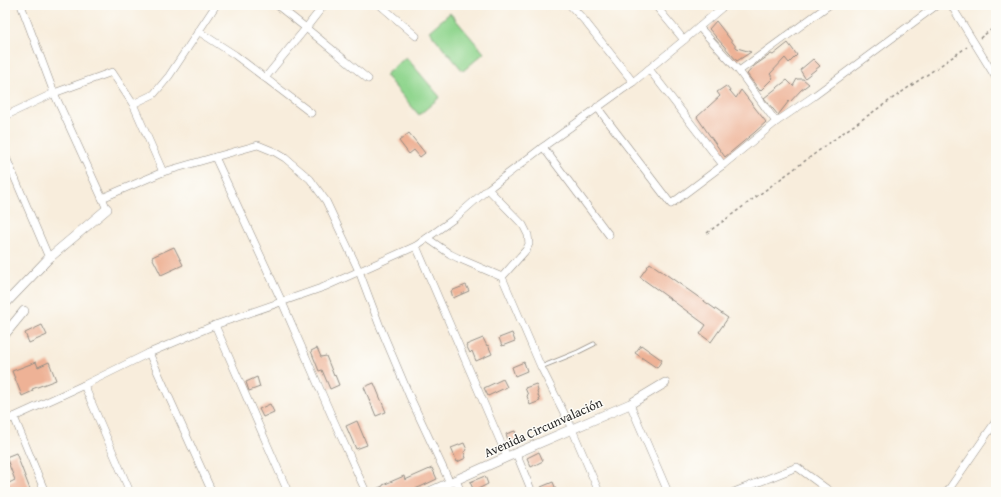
<svg xmlns="http://www.w3.org/2000/svg" width="1001" height="497" viewBox="0 0 1001 497" font-family="'Gentium Book Plus',serif">
<style>
.green{fill:#91d68f;stroke:#5e805d}
.building{fill:#eeb296}
.lines{fill:none;stroke-linecap:round;stroke-linejoin:round}
.service-casing{stroke:#928c84;stroke-width:5}
.minor-casing{stroke:#928c84;stroke-width:8}
.tertiary-casing{stroke:#928c84;stroke-width:10}
.path{stroke:#928c84;stroke-width:1.5;stroke-dasharray:3 3;stroke-linecap:butt}
.service{stroke:#fff;stroke-width:3.5}
.minor{stroke:#fff;stroke-width:7}
.tertiary{stroke:#fff;stroke-width:9}
.labels{text-anchor:middle;stroke-width:3;stroke-linejoin:round;paint-order:stroke}
.street-label{font-size:13px;fill:#2b2b2b;stroke:#fdfcf7}
</style>
<rect width="100%" height="100%" fill="#fdfcf7"/>
<filter id="ink" filterUnits="userSpaceOnUse"><feTurbulence type="fractalNoise" baseFrequency=".025" numOctaves="2"/><feDisplacementMap in="SourceGraphic" scale="8" xChannelSelector="R" yChannelSelector="G"/><feConvolveMatrix kernelMatrix="1 2 1 2 8 2 1 2 1" color-interpolation-filters="sRGB"/></filter>
<filter id="wash" filterUnits="userSpaceOnUse"><feTurbulence type="fractalNoise" baseFrequency=".012" numOctaves="4" result="noise"/><feDisplacementMap in="SourceGraphic" scale="16" xChannelSelector="R" yChannelSelector="G"/><feGaussianBlur stdDeviation="0.9" result="paint"/><feColorMatrix in="noise" values="0 0 0 0 0 0 0 0 0 0 0 0 0 0 0 0 0 1.4 0 .05"/><feComposite in="paint" operator="in"/></filter>
<g filter="url(#wash)">
<rect width="100%" height="100%" fill="#f8eddc"/>
<g class="green">
<path d="M450,13L484,53L463,71L429,31Z"/>
<path d="M406,57L440,97L419,115L385,75Z"/>
</g>
<g id="blocks">
<g class="building">
<path d="M716,21L737,48L751,52L737,61L709,29Z"/>
<path d="M788,43L797,55L789,63L785,58L770,74L773,78L760,91L747,74L754,66L771,54L773,55Z"/>
<path d="M813,59L820,66L805,78L800,70Z"/>
<path d="M797,79H803L809,84L801,90L790,102L789,101L778,115L764,98L787,80L793,86Z"/>
<path d="M726,86L736,98L741,90L766,122L755,132L725,157L710,136L697,117L720,96L717,92Z"/>
<path d="M409,133L425,153L420,157L414,150L409,154L399,141Z"/>
<path d="M174,247L183,265L161,275L152,257Z"/>
<path d="M650,263L728,318L711,342L700,334L706,325L640,277Z"/>
<path d="M466,285L469,291L453,298L451,291Z"/>
<path d="M42,325L47,335L29,343L25,333Z"/>
<path d="M512,333L515,341L502,346L499,338Z"/>
<path d="M483,338L487,346L488,345L492,354L476,361L472,351L470,353L466,345Z"/>
<path d="M641,345L662,360L657,368L635,353Z"/>
<path d="M317,348L321,357L326,356L334,376L335,375L339,385L330,389L322,370L319,371L311,351Z"/>
<path d="M36,362L38,367L49,362L56,380L32,389L33,391L22,396L12,371Z"/>
<path d="M524,362L527,371L515,376L512,367Z"/>
<path d="M257,377L260,387L249,391L246,382Z"/>
<path d="M503,379L507,387L488,396L484,388Z"/>
<path d="M374,383L386,412L376,416L364,387Z"/>
<path d="M536,384L538,391L537,392L540,401L530,405L527,396L528,395L525,388Z"/>
<path d="M270,404L274,412L263,417L259,409Z"/>
<path d="M357,421L367,445L356,449L346,426Z"/>
<path d="M515,431L518,439L509,442L506,434Z"/>
<path d="M464,443L467,450L464,452L466,458L457,462L451,448Z"/>
<path d="M539,452L543,461L531,467L527,458Z"/>
<path d="M16,453L31,492H5V485L15,480L6,457Z"/>
<path d="M432,468L437,479L420,487L407,492H371V491L383,486V485L404,476L405,480Z"/>
<path d="M485,476L488,484L474,491L470,482Z"/>
<path d="M553,482L557,492H543L541,487Z"/>
</g>
</g>
</g>
<g filter="url(#ink)">
<use href="#blocks" fill-opacity="0" stroke="#928c84" stroke-width="1"/>
<g class="lines">
<defs>
<path id="service" d="M541,367L578,352L594,344"/>
<g id="minor">
<path d="M21,5L54,93L107,209"/>
<path d="M277,5L306,28L368,79"/>
<path d="M380,5L416,36"/>
<path d="M570,5L584,20L633,82"/>
<path d="M655,5L684,40"/>
<path d="M951,5L996,78"/>
<path d="M699,27L739,71L776,122"/>
<path d="M198,31L235,55L311,113"/>
<path d="M649,69L723,165"/>
<path d="M739,71L829,5"/>
<path d="M265,78L306,28L324,5"/>
<path d="M133,104L154,94L169,76L216,5"/>
<path d="M597,107L671,204L723,165L776,122L814,96L937,5"/>
<path d="M5,116L54,93L112,72L133,104L163,172"/>
<path d="M543,147L609,235"/>
<path d="M5,155L49,258"/>
<path d="M215,157L282,302L333,419L366,492"/>
<path d="M488,189L523,225L528,235L529,244L526,250L502,277"/>
<path d="M102,198L163,172L215,157L258,145L275,152L285,158L310,179L326,201L359,271L379,324L409,395L450,483"/>
<path d="M427,238L455,218L488,189L543,147L633,82L684,40L725,5"/>
<path d="M416,246L507,457"/>
<path d="M215,325L288,492"/>
<path d="M149,353L212,492"/>
<path d="M84,385L130,492"/>
<path d="M630,404L668,492"/>
<path d="M14,417L45,492"/>
<path d="M5,421L84,385L149,353L215,325L324,287L416,246L427,238L450,254L458,258L502,277L541,367L572,429L599,492"/>
<path d="M516,453L532,492"/>
<path d="M456,480L461,492"/>
<path d="M734,492L797,467L831,492"/>
<path d="M947,492L996,421"/>
</g>
<g id="tertiary">
<path d="M5,304L49,258L107,209"/>
<path d="M5,334L24,311"/>
<path d="M429,492L507,457L630,404L665,383"/>
</g>
</defs>
<use href="#service" class="service-casing"/>
<use href="#minor" class="minor-casing"/>
<use href="#tertiary" class="tertiary-casing"/>
<g class="path">
<path d="M980,38L996,26"/>
<path d="M707,233L847,130L967,47"/>
</g>
<use href="#service" class="service"/>
<use href="#minor" class="minor"/>
<use href="#tertiary" class="tertiary"/>
</g>
</g>
<g class="labels">
<g class="street-label">
<text transform="translate(543 427) rotate(-24)" y="5">Avenida Circunvalación</text>
</g>
</g>
<rect width="1001" height="497" fill="none" stroke="#fdfcf7" stroke-width="20"/>
</svg>
